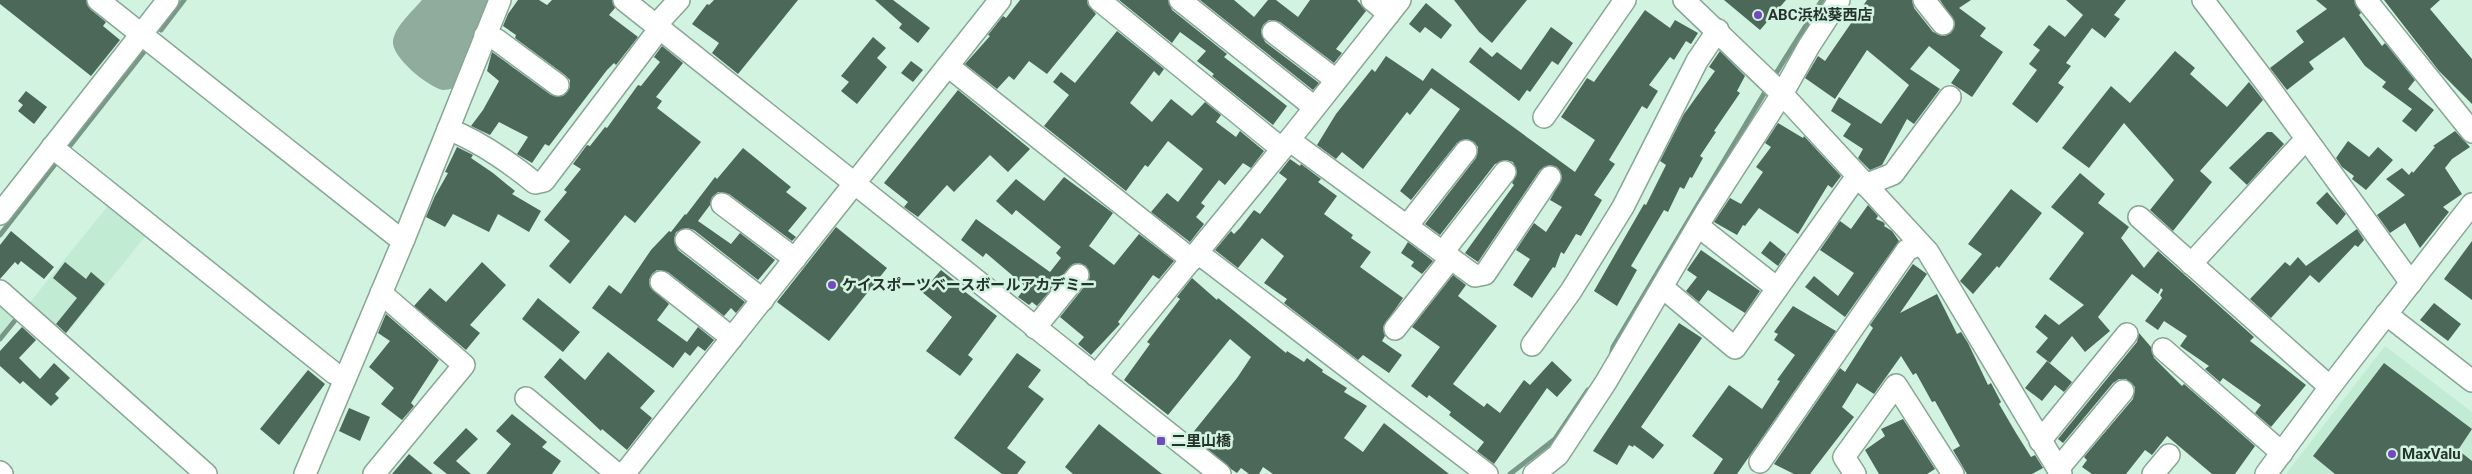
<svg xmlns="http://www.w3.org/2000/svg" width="2472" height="474" viewBox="0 0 2472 474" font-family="Roboto,'Noto Sans JP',sans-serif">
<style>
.built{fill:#c1ebd3}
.forest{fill:#8fac9c}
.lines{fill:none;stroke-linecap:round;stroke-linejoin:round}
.stream{stroke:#799786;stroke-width:5}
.building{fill:#4c6859}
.minor-casing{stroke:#87a695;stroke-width:24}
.minor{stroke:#fff;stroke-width:21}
.poi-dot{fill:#7348c0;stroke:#d2f3e0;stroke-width:2}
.labels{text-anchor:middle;stroke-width:5;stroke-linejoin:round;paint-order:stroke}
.poi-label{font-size:15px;font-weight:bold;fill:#26332c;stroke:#d2f3e0;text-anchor:start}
</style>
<rect width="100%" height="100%" fill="#d2f3e0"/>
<g class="built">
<path d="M111,202L148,233L63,338L27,306Z"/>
<path d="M0,307L13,318L0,335Z"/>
<path d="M2385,346L2472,412V474H2286Z"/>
</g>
<path class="forest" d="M422,0H493L454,88C451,89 446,90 443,90C428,87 391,57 393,41C395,26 413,11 422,0Z"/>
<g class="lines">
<g class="stream">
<path d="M161,30L184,0"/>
<path d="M1773,78L1822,0"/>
<path d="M69,147L147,48"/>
<path d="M0,235L56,163"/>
<path d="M0,339L17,318L13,315"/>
<path d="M1611,356L1613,347L1768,87"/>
<path d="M1510,474L1555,439L1588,390L1592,388"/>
</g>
</g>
<g class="building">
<path d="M0,0H86L90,9L106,22L103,26L120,40L91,76L0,4Z"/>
<path d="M518,0H539L547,5L552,0H612L615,8L609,15L638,37L616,65L614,63L607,70L549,146L545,144L532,163L517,154L528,137L499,122L490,135L471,126L483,110L499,81L487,71L492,52L551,95L563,96L570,87V80L565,75L515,38L516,35L503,26L508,14Z"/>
<path d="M714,0H798L738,74L712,53L719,43L692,24L707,4L709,5Z"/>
<path d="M875,0H893L930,28L918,43L899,28L902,24Z"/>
<path d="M1020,0H1087L1088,5L1096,14L1047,74L1029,61L1014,80L1009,76L997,89L965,64L990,36L988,35L1003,16L1006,18Z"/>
<path d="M1119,0H1168L1172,10L1227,54L1224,57L1287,106L1273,125L1212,76L1214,74L1197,61L1206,51L1180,32L1172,43Z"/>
<path d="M1200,0H1234L1254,17L1268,0H1276L1298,17L1310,0H1357L1366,11L1336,49L1342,53L1334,63L1280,22L1269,20L1263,25L1261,31L1265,42L1319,83L1313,90Z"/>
<path d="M1454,0H1527L1492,43L1479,32Z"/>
<path d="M1724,0H1786L1760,30Z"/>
<path d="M1867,0H1912L1914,8L1933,32L1944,36L1951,33L1955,23L1940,0H1971L1959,8L1986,28L1980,36L2003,52L1972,97L1951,83L1960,70L1929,46L1910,69L1940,89L1914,124L1907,119L1882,165L1870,170L1858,158L1863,149L1843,136L1851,124L1831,111L1839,97L1881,124L1909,85L1867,50L1835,99L1805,78L1818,56L1825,61Z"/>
<path d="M2066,0H2126L2114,15L2120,19L2105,38L2092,28L2066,63L2071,66L2058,83L2064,87L2037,123L2012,104L2037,70L2029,64L2040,50L2033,45L2049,25L2065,37L2083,15Z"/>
<path d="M2316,0H2354L2361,13L2359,15L2382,46L2385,43L2415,80L2408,89L2434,110L2416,132L2402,121L2412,109L2382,87L2386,82L2365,66L2344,37L2309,62L2314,69L2287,90L2270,68L2304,42L2296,31L2327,9Z"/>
<path d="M2384,0H2440L2430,9L2472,59V104L2439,71Z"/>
<path d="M1426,3L1452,25L1441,39L1425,27L1420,33L1409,24Z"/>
<path d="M1645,10L1670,28L1675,20L1698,33L1691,44L1686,41L1674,60L1670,57L1649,85L1658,91L1647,109L1642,106L1609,160L1615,164L1594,195L1602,200L1581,236L1576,234L1564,254L1561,252L1555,268L1553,267L1532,298L1513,285L1530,259L1516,250L1534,223L1546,232L1562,207L1550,200L1562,178L1557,167L1550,165L1540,170L1478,262L1465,253L1514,185L1512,183L1517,173L1513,162L1506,160L1495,164L1440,235L1425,224L1476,158L1478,147L1474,142L1467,139L1457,143L1411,200L1400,191L1460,109L1431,88L1410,115L1407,112L1363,169L1342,152L1336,159L1317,145L1336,114L1372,69L1375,72L1386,56L1423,81L1432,68L1575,172L1595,140L1561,117L1587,78L1594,82Z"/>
<path d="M1551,27L1573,43L1558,65L1552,61L1530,92L1527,90L1519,101L1469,62L1480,47L1492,57L1497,52L1521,70Z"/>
<path d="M1117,31L1164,69L1159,76L1154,71L1130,103L1152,122L1171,99L1192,116L1205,102L1221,115L1216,122L1236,137L1240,131L1264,151L1251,168L1243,163L1225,185L1219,180L1201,203L1205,206L1196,217L1204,224L1190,242L1151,212L1167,193L1178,202L1203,169L1168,141L1148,167L1145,165L1126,191L1044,126L1069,95L1053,82L1061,72L1075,83Z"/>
<path d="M873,37L886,48L877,58L887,67L857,104L841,91L849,82L841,76Z"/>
<path d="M662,46L683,63L656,97L662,101L657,108L701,142L635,223L625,215L570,284L549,266L570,241L544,220L567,192L564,190L581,169L573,164L587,145L590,146L605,127L607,128L638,85L641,86L660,62L654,57Z"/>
<path d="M1720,51L1745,76L1737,91L1740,93L1714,131L1716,132L1700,156L1703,158L1692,178L1690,177L1684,189L1680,187L1668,212L1664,210L1631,266L1637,270L1617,306L1594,291L1644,204L1646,205L1666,165L1660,161L1684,114L1715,71L1709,67Z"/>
<path d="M2175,51L2195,68L2190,74L2227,107L2249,82L2263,100L2200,171L2212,182L2173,231L2150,210L2174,180L2124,123L2089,168L2062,148L2111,86L2130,103Z"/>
<path d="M911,61L923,70L913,82L901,73Z"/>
<path d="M958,90L1030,149L1008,172L990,155L954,192L947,185L918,217L904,207L908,202L884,183Z"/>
<path d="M26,91L47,107L34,124L18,111L23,105L18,101Z"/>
<path d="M1778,123L1803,138L1804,136L1841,176L1832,188L1828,185L1798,234L1759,208L1745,226L1743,225L1737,235L1714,222L1730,198L1741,204L1763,172L1756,167L1771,147L1765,143Z"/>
<path d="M2455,131L2470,147L2452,159L2445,168L2462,194L2443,207L2449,212L2420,248L2405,223L2390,233L2377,215L2405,195L2386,179L2402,168L2409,175L2412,171L2413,173L2435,147L2433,146Z"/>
<path d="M2267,132H2272L2284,144L2247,185L2229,168Z"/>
<path d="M2348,141L2369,157L2378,147L2393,160L2366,190L2352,179L2354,176L2342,167L2336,158Z"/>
<path d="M457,147L473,155L471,158L493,173L515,191L512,194L541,211L529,232L498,214L489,232L453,214L445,227L426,217L435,196L448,173L445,172Z"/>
<path d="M743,148L791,187L786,192L807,208L788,231L796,237L792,241L729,194L718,192L712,197L710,205L698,221L731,244L740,233L775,260L758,280L694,230L687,228L676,232L674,239L678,250L745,302L736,313L731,308L724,316L668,272L657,270L652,274L649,280L650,287L669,304L657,320L687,342L698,327L714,340L705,351L698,346L690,356L685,352L673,368L592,308L609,285L621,294L651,250L669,231L671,232L685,214L686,215L715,177L717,179Z"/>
<path d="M1290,159L1300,166L1301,164L1321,179L1318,182L1337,196L1324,214L1353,235L1351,238L1371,252L1360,267L1403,298L1383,327L1385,336L1382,341L1402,355L1389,373L1363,355L1358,360L1284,303L1287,299L1264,283L1284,256L1262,238L1238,268L1215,250L1231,231L1234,234L1240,228L1254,210L1260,214L1287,179L1279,173Z"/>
<path d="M2080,173L2105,194L2098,203L2129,227L2121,238L2144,268L2158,251L2254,337L2250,341L2306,385L2271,427L2255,413L2261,405L2223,378L2220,382L2205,369L2209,366L2180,346L2187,336L2164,321L2158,330L2145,321L2162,298L2160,295L2163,290L2161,288L2158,294L2132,274L2098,317L2110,331L2085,352L2072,336L2050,363L2036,352L2048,338L2035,327L2045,314L2059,325L2084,305L2049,279L2084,233L2051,207Z"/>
<path d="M1064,177L1113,213L1089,246L1114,265L1139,234L1174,261L1159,279L1153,275L1118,322L1120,324L1091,355L1078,344L1084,337L1060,317L1088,282L1090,276L1086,266L1079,263L1073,264L1037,306L1032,302L1029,305L1018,297L1026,287L986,253L983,257L961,240L976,219L1050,272L1061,258L1056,253L1061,247L1016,210L1012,215L996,201L1016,179L1044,201Z"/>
<path d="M2011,189L2042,213L1999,268L1997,266L1973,294L1960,281L1982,254L1968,244Z"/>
<path d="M2327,192L2346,214L2337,225L2316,203Z"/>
<path d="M1868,205L1878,216L1876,219L1883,222L1885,224L1884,226L1892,231L1899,241L1845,317L1805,287L1814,276L1838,296L1854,273L1820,250L1840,221L1851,229Z"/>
<path d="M836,227L887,268L829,341L777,302Z"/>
<path d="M2357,229L2364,240L2358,247L2355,245L2319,283L2310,275L2271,318L2250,299L2285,262L2290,266L2298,257L2306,266Z"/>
<path d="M11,231L54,267L44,279L21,261L18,265L15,262L0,279V245Z"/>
<path d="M1770,241L1786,254L1778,266L1761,253Z"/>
<path d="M2472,241V300L2444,279Z"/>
<path d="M1408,242L1433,261L1422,274L1411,266L1414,262L1401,253Z"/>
<path d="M1701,250L1760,291L1745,313L1708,290L1699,302L1686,291L1697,277L1687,270Z"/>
<path d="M65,262L86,279L91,272L105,284L66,333L56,324L77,298L53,278Z"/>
<path d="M482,262L506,285L470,325L480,333L466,350L414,306L430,288L446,302Z"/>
<path d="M1913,264L1927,274L1900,313L1937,294L1957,334L1961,332L1968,343L1988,385L1991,383L2001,402L1999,404L2016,433L2031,457L2035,455L2043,468L2032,474H1967L1953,450L1960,446L1935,401L1932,402L1916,373L1913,375L1901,356L1874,394L1857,383L1842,407L1854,417L1810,474H1794L1774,464L1840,368L1845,372L1873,328L1870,325Z"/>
<path d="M941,270L961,286L960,288L997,316L968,355L973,359L960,376L926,351L952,317L922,292Z"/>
<path d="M1453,275L1466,285L1458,296L1497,326L1453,384L1484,407L1487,403L1500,413L1524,380L1530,385L1552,361L1572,380L1557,397L1547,388L1494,464L1477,451L1484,442L1449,415L1451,412L1429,395L1427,398L1411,386L1440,347L1412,327Z"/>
<path d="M1192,278L1217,300L1218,298L1286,353L1287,351L1304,362L1307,358L1323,370L1322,372L1347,388L1344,392L1367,406L1344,438L1363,452L1384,423L1449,474H1273L1263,467L1259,474H1249L1241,468L1237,473L1231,469L1191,435L1237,378L1251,357L1230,339L1168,415L1124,380L1150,344L1147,342L1180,299L1177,297Z"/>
<path d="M538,298L580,332L563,352L522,319Z"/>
<path d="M2434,303L2461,324L2448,341L2420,320Z"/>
<path d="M1793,306L1836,331L1737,474H1713L1723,459L1692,436L1729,385L1762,409L1780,381L1777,380L1795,355L1774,340L1778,334L1774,332Z"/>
<path d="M386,314L439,360L411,403L414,406L402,420L381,404L394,388L369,367L390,341L378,333Z"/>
<path d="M1679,323L1702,338L1641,427L1664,445L1653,459L1634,445L1633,447L1629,445L1617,465L1593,451Z"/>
<path d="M22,327L36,340L19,358L40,379L54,363L70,378L55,394L59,398L51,406L23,381L20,384L0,366V351Z"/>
<path d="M2139,333L2151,347L2154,358L2182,386L2184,384L2255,446L2235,474H2212L2167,436L2152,455L2145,450L2126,474H2092L2082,467L2087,460L2084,457L2133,399L2135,387L2126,379H2119L2113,383L2063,443L2058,439L2137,342Z"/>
<path d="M608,352L655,391L640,408L652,418L627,450L602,429L601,431L544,377L560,358L585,380Z"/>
<path d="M1017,353L1041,370L1028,387L1044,399L1007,448L1026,462L1017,474H1002L954,438Z"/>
<path d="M2047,361L2072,382L2064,392L2055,385L2042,401L2025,388Z"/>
<path d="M2384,363L2472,429L2458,450L2472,461V474H2335L2313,456Z"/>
<path d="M308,370L325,384L279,445L260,429Z"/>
<path d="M349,408L370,417L360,441L339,431Z"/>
<path d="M512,414L547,442L542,447L561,461L552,474H486L511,444L496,431Z"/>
<path d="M1903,419L1935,469L1927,474H1879L1865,450L1885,436L1881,429Z"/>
<path d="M1099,424L1162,474H1073L1065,467Z"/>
<path d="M466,428L478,439L456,461L471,474H447L433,463Z"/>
<path d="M409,454L433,474H392Z"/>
</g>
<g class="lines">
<defs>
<g id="minor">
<path d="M98,0L395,235L404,239"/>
<path d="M624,0L1220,474"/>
<path d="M1099,0L1282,149"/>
<path d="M1180,0L1314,107"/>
<path d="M1372,0L1389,14"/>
<path d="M1839,0L1809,46L1782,94L1928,252L2061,474"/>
<path d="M1924,0L1943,24"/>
<path d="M2203,0L2266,83L2411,283"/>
<path d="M2366,0L2472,132"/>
<path d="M656,25L679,0"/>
<path d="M1273,32L1336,80"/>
<path d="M485,35L497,40L558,85"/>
<path d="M948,66L1192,260"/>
<path d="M1544,117L1625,0"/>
<path d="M448,129C479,141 509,162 535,183L544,181L660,28"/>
<path d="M1289,140L1475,276L1485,274L1550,177"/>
<path d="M52,147L334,373L345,378"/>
<path d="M1865,185L1893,174L1950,97"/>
<path d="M722,204L795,259"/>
<path d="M0,214L168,0"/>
<path d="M2139,217L2330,387"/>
<path d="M1407,226L1466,151"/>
<path d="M1698,226L1777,288"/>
<path d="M686,240L763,300"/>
<path d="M1443,252L1505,172"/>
<path d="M1198,253L1487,474"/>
<path d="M2191,264L2306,139"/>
<path d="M661,282L732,338"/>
<path d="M1662,287L1735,348L1857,176"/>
<path d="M0,291L206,474"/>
<path d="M2386,314L2472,381"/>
<path d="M1035,328L1078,275"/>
<path d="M1395,329L1451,258"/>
<path d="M1532,345L1571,291L1623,207L1697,61L1718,30"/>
<path d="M2163,349L2282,453"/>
<path d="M1096,376L1282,149L1400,0"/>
<path d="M526,398L617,474"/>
<path d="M2040,441L2127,334"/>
<path d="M1760,462L1907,250L1920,244"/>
<path d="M2058,469L2123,391"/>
<path d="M0,472L2,474"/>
<path d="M305,474L404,239L500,0"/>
<path d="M374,474L464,365L381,293"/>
<path d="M624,474L1000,0"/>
<path d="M1534,474L1558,455L1606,382L1706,212L1782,94L1684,0"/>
<path d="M1855,474L1844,457L1896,385L1953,474"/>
<path d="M2153,474L2169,455"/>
<path d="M2266,474L2330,387L2472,204"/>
</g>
</defs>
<use href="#minor" class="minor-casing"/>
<use href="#minor" class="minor"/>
</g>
<g class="poi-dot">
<circle cx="1758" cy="15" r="5"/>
<circle cx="832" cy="285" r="5"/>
<rect x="1156" y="436" width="10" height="10" rx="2.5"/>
<circle cx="2392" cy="454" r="5"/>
</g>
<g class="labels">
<g class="poi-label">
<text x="1768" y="20">ABC浜松葵西店</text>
<text x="842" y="290">ケイスポーツベースボールアカデミー</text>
<text x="1171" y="446">二里山橋</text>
<text x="2402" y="459">MaxValu</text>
</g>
</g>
</svg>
